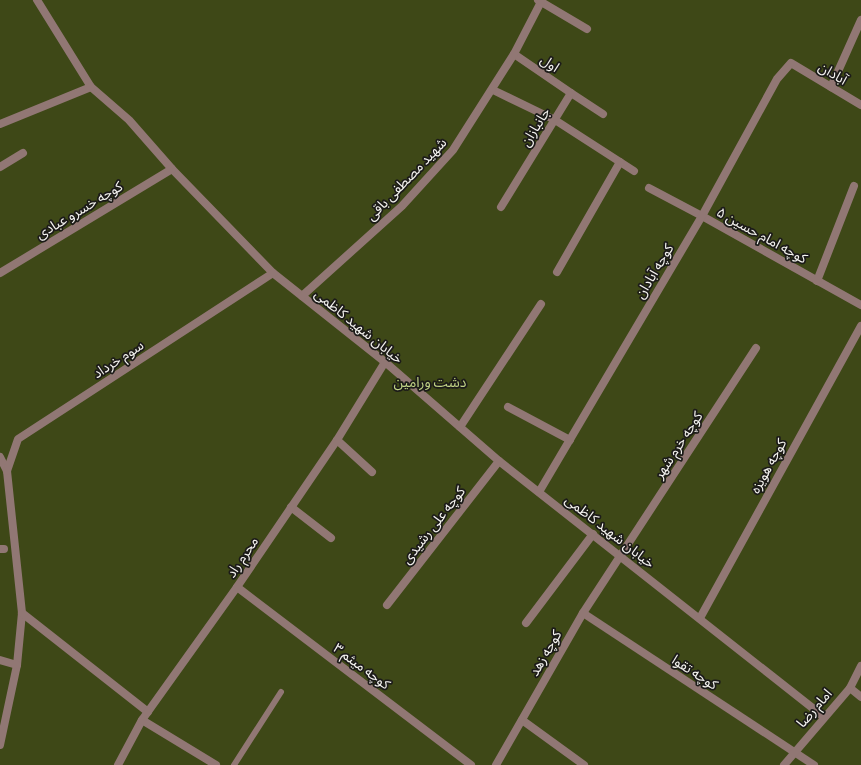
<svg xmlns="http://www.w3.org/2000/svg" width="861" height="765" viewBox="0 0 861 765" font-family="Manrope,'Noto Sans Arabic',sans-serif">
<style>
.green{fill:#3e4817}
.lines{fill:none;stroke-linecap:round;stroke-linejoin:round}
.service{stroke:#917774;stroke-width:6}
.minor{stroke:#917774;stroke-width:8}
.labels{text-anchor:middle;stroke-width:3.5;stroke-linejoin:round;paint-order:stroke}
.street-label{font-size:14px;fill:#f5f4f0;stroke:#1c1b19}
.park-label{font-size:14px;fill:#c0d285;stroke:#1c1b19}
</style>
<rect width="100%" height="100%" fill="#36342e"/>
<rect class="green" x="0" y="0" width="861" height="765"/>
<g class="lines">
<path class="service" d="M234,765L281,692"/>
<g class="minor">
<path d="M37,0L91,87L129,120L172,169L273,273L385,362L499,461L824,717"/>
<path d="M538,0L587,29"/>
<path d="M514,54L571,93"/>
<path d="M831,87L861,20"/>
<path d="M493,90L555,120L634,171"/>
<path d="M0,124L91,87"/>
<path d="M0,167L23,153"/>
<path d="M649,188L702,216L861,305"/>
<path d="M501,207L571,93L603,114"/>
<path d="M557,272L620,162"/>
<path d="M0,273L172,169"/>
<path d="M817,281L854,186"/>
<path d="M302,296L402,206L453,150L514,54L542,0"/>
<path d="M508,407L570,440"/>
<path d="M460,427L541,304"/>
<path d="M337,440L372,472"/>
<path d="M0,457L7,471L22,613L17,665L0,745"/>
<path d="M7,471L18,439L273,273"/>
<path d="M539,492L702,216L777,79L791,63L861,105"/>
<path d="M291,507L331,538"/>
<path d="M0,549H4"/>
<path d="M237,587L471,765"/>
<path d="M387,605L499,461"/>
<path d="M22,613L148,712"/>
<path d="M583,613L814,765"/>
<path d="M700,618L861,326"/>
<path d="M526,623L593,534"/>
<path d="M0,660L17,665"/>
<path d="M850,688L861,697"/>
<path d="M142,720L216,765"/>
<path d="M522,720L584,765"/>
<path d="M118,765L142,720L237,587L337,440L385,362"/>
<path d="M496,765L583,613L756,348"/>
<path d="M784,765L850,688L861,666"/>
</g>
</g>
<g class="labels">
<g class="street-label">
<text transform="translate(550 63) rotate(34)" y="5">اول</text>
<text transform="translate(833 73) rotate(31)" y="5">آبادان</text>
<text transform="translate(535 127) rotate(-58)" y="5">جانبازان</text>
<text transform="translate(406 179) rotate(-46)" y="5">شهید مصطفی باقی</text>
<text transform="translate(79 210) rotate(-31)" y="5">کوچه خسرو عبادی</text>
<text transform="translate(762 235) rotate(29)" y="5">کوچه امام حسین ۵</text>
<text transform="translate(654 271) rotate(-59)" y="5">کوچه آبادان</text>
<text transform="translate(359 326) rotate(39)" y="5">خیابان شهید کاظمی</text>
<text transform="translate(118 359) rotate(-33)" y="5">سوم خرداد</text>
<text transform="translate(678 445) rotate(-57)" y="5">کوچه خرم شهر</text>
<text transform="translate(768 466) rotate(-61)" y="5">کوچه هویزه</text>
<text transform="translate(433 525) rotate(-52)" y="5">کوچه علی رشیدی</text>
<text transform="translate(610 531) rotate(38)" y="5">خیابان شهید کاظمی</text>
<text transform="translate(242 557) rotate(-56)" y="5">محرم راد</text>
<text transform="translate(545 653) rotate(-60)" y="5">کوچه زهد</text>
<text transform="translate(362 666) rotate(37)" y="5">کوچه میثم ۳</text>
<text transform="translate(695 672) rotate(33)" y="5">کوچه تقوا</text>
<text transform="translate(814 708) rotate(-49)" y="5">امام رضا</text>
</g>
<g class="park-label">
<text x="430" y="387">دشت ورامین</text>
</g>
</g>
</svg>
